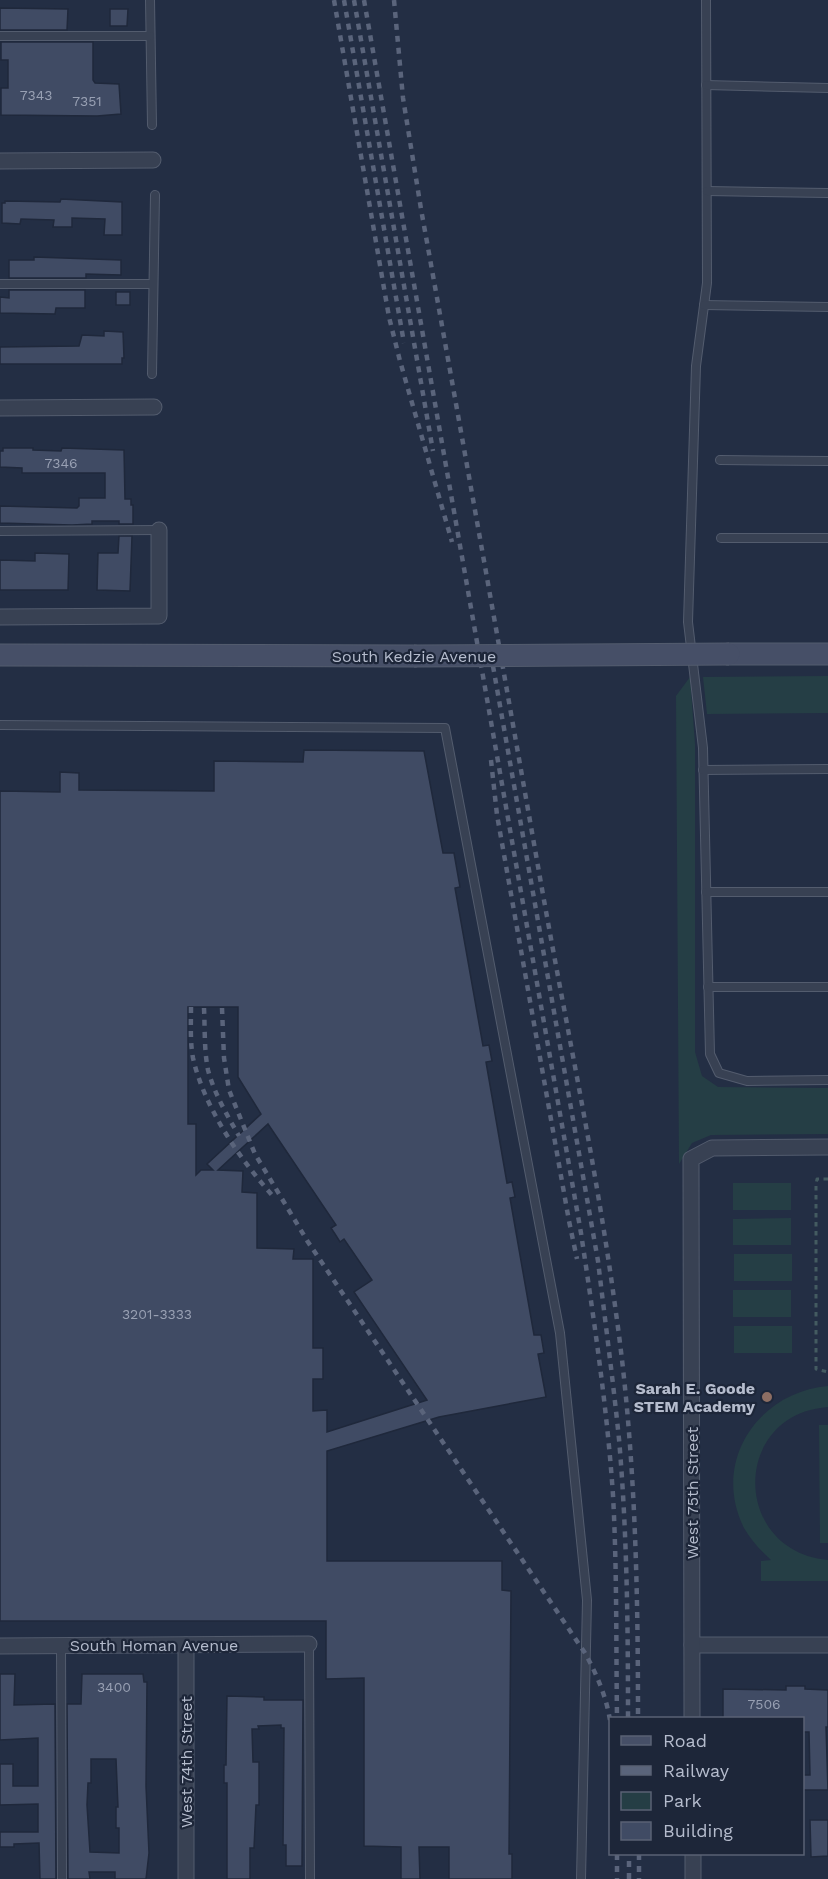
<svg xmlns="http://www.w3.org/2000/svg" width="828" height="1879" viewBox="0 0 828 1879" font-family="'Work Sans',sans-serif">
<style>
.green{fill:#253e45}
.building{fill:#404b64;stroke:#1f283b;stroke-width:1.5;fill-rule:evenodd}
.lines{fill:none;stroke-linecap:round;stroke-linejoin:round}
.lane-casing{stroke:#535c6e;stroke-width:10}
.street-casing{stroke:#535c6e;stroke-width:17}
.secondary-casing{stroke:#535c6e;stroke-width:23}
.path{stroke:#445b61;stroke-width:3;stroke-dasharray:4.5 4.5;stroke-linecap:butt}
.lane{stroke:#384153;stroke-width:8}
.street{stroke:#384153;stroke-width:15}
.secondary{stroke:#464f67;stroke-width:21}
.rail{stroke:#5a647b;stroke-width:4.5;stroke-dasharray:6 6;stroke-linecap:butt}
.secondary-bridge-casing{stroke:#535c6e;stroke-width:23;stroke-linecap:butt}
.secondary-bridge{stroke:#464f67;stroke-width:21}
.education-dot{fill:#8d6e63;stroke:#1d2639;stroke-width:2}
.labels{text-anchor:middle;stroke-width:4.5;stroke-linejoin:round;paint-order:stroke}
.number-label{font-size:14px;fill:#98a0b3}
.street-label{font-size:16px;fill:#b5bccd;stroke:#1d2639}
.poi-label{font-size:16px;font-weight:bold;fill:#b5bccd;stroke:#1d2639;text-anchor:end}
</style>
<rect width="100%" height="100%" fill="#232e44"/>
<g class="green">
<path d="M828,676V713L707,714L703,677Z"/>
<path d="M690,677L695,744V1052L702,1076L718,1087L828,1088V1134L711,1135L692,1143L679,1164L676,696Z"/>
<rect x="733" y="1183" width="58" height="27"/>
<path d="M791,1218V1245H733V1219Z"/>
<rect x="734" y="1254" width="58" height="27"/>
<rect x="733" y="1290" width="58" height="27"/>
<rect x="734" y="1326" width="58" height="27"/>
<path d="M828,1386V1407C731,1414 731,1551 828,1560V1581H761V1561L771,1560C760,1550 751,1540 744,1528C711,1462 758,1392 828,1386Z"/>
<path d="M819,1425H828V1543H820Z"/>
</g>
<g class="building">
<path d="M0,8L68,9L67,30H0Z"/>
<path d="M110,9H128L127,26H110Z"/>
<path d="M1,42H93V80L95,83L119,84L121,114L97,116L1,115V88H8V60H1Z"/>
<path d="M61,199L122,202V235H104L105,219L72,218V227H53L54,220L21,219L20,224L2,223V203H5V201L60,202Z"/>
<path d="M34,257L121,260V275L86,274V278H9V260H34Z"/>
<path d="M9,290H85V308H56L55,314L0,313V297L9,298Z"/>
<rect x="116" y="292" width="14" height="13"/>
<path d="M104,331L123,332L124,358H122V364H0V347L79,346L82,335L104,336Z"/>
<path d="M3,448H33V450L61,451L62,448L124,450L125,499H131V505H133V524H119V521H92V524L72,525L0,523V506L77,508L79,506V498H105V473H22V468L0,467V451H3Z"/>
<path d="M119,536H132L130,591L97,590L98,553H118Z"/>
<path d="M35,553L69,554L68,590H0V560L35,561Z"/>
<path d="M304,750L424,751L443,853H454L460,887L455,888L483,1046L489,1045L492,1061L486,1062L507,1183L512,1182L515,1197L510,1198L534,1335H541L544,1353L538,1354L546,1397L439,1417L327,1451V1561H502V1590L511,1591L509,1854H512V1879H449V1847H419L420,1879H401V1847L364,1846V1678L326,1679V1621H0V791L60,792V772L79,773V790L214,791V761L303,762ZM188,1007H238V1077L261,1114L207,1164L213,1170H201L196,1175V1124H188ZM268,1124L336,1225L331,1228L335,1234L340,1242L344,1239L372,1280L354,1292L427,1400L327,1432V1410L313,1411V1379H323V1348H313V1259H293L294,1249L257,1248V1193L242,1192L243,1171L218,1170Z"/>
<path d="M0,1674H15L14,1705L55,1704L56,1879H40L39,1843L14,1844V1847H0V1832H38V1804L0,1805V1764H13V1786H38V1738L0,1740Z"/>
<path d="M82,1674H143L144,1682H147L146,1786L149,1853L146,1879H115V1872H89L90,1879H68L67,1704H81ZM91,1759H116L118,1807H116V1828H119V1853L90,1852L87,1805L88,1783H91Z"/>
<path d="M786,1686H805V1689L828,1690V1727H826L828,1790H802V1775H810L809,1732H802V1719H723V1689L786,1690Z"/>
<path d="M227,1696L264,1697V1700H303L302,1866H286V1845H283L284,1728H281V1725L258,1726L259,1729H252L253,1762H259V1805H256L254,1848H250V1879H227V1783H224V1765H226Z"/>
<path d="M810,1820H828V1856L811,1857Z"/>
</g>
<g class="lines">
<defs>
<g id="lane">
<path d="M150,0L152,125"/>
<path d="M706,0L707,283L696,366L688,622L703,748L710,1054L719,1073L747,1081L828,1080"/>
<path d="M0,36H150"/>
<path d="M706,85L828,88"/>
<path d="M707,191L828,193"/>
<path d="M0,284H153"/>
<path d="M704,305L828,307"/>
<path d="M152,374L155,195"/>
<path d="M720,460L828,461"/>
<path d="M0,531L159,530"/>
<path d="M721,538H828"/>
<path d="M0,725L445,728L560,1333L587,1600L581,1879"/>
<path d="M703,770L828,769"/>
<path d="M706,892H828"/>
<path d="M708,987H828"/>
<path d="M309,1644L310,1879"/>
<path d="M61,1646L62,1879"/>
</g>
<g id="street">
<path d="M0,161L153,160"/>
<path d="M0,408L154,407"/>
<path d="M0,617L159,616V530"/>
<path d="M186,1645V1879"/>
<path d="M692,1645H828"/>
<path d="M0,1646L309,1644"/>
<path d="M692,1718L691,1159L712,1148L828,1147"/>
<path d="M693,1854V1879"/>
</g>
<g id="secondary">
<path d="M729,654H828"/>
<path d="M0,655L414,656"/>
</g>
</defs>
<use href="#lane" class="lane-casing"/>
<use href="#street" class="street-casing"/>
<use href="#secondary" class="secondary-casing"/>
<path class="path" d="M828,1179H817L816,1184V1369L828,1372"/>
<use href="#lane" class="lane"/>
<use href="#street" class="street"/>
<use href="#secondary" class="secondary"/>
<g class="rail">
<path d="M334,0L389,317L400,361L452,542"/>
<path d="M344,0L404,343"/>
<path d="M354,0L433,451"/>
<path d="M364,0L581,1233C594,1320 607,1407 613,1495C617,1570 616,1644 617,1718"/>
<path d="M394,0L403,98L421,209C462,436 502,662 542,889C567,1030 597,1170 616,1313C635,1447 638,1583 638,1718"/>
<path d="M493,666L598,1261C605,1320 613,1380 619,1439C627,1532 628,1625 628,1718"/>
<path d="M491,760L497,815L569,1221L577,1259"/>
<path d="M191,1007C191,1024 190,1042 193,1058C204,1107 239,1158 272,1195"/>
<path d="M204,1008C205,1028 204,1050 208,1070C214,1093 227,1115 239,1136"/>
<path d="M222,1008L224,1058L229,1090L255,1154L308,1242L585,1653C597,1675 606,1696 610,1720"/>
<path d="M617,1854V1879"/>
<path d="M639,1854V1879"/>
<path d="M629,1879V1854"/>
</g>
<defs>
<path id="secondary-bridge" d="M414,656L729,654"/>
</defs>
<use href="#secondary-bridge" class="secondary-bridge-casing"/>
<use href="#secondary-bridge" class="secondary-bridge"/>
</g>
<circle class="education-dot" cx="767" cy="1397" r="6"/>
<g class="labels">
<g class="number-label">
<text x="36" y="100">7343</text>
<text x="87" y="106">7351</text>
<text x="61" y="468">7346</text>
<text x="157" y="1319">3201-3333</text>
<text x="114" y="1692">3400</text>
<text x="764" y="1709">7506</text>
</g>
<g class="street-label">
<text x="414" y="662">South Kedzie Avenue</text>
<text transform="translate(692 1493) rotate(-90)" y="6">West 75th Street</text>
<text x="154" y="1651">South Homan Avenue</text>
<text transform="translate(186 1762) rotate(-90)" y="6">West 74th Street</text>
</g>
<g class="poi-label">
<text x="755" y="1394">Sarah E. Goode<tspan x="755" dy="18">STEM Academy</tspan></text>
</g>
</g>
<rect x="609" y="1717" width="195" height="138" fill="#1d2639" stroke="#5a6274" stroke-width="1.5"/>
<rect x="621" y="1736" width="30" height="9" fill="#464f67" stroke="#5a6274" stroke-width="1.5"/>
<text x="663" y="1747" font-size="18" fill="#b5bccd">Road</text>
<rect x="621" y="1766" width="30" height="9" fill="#5a647b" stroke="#5a6274" stroke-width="1.5"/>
<text x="663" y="1777" font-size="18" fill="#b5bccd">Railway</text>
<rect x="621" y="1792" width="30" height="18" fill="#253e45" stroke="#5a6274" stroke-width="1.5"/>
<text x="663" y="1807" font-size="18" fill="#b5bccd">Park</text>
<rect x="621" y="1822" width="30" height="18" fill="#404b64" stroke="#5a6274" stroke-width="1.5"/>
<text x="663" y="1837" font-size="18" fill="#b5bccd">Building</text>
</svg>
